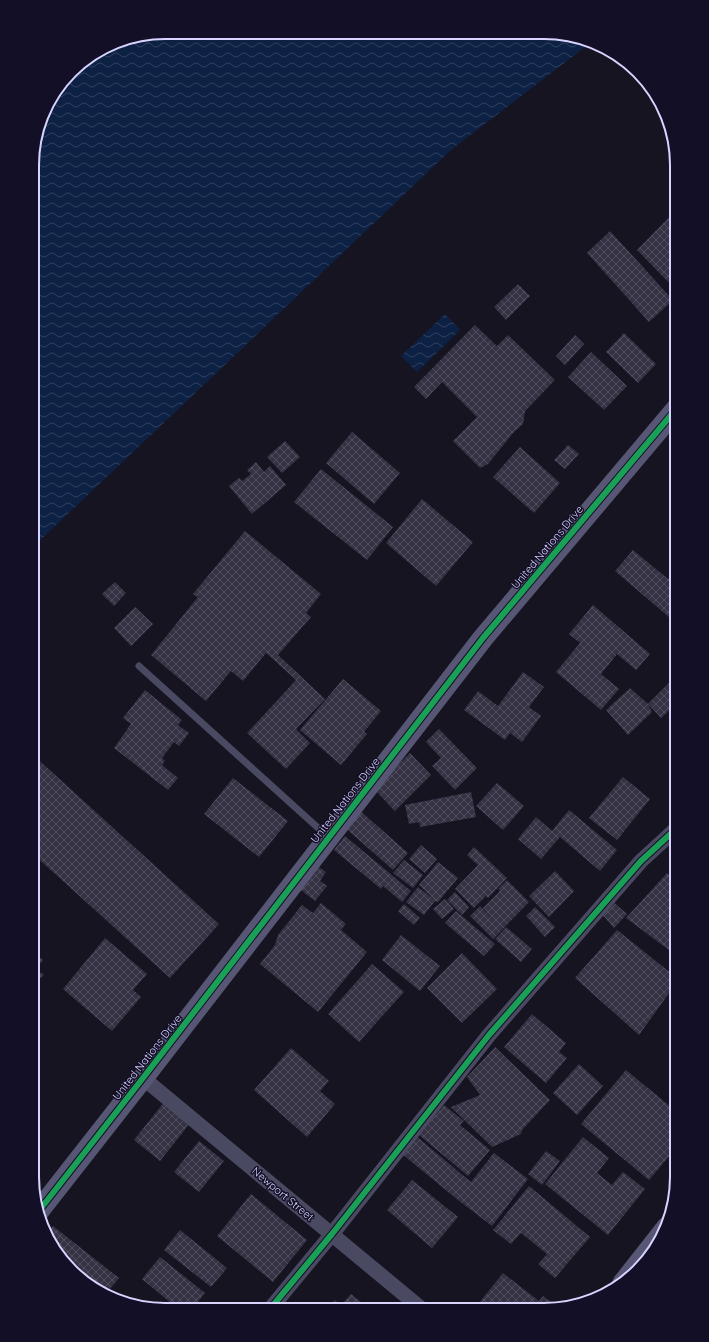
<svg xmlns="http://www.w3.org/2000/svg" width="709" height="1342" viewBox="0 0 709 1342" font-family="Quicksand,sans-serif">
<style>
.water{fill:url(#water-waves)}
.building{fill:url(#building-cross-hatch)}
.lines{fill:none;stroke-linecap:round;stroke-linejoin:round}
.lane{stroke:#4a4962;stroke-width:7}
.street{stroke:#4a4962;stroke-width:15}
.secondary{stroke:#575674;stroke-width:21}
.cycleway-casing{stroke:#130f26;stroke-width:8}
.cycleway{stroke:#1a9f57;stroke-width:6}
.labels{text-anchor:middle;stroke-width:3;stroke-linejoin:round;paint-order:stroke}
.street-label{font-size:11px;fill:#d9d4ff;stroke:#130f26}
.rim{fill:none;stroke:#d9d4ff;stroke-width:2}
</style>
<defs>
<pattern id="water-waves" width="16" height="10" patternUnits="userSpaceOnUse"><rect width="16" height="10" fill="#0d2144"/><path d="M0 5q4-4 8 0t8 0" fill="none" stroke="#304060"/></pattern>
<pattern id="building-cross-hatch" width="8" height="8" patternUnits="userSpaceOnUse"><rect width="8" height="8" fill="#343243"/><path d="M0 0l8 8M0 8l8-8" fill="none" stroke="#514f5f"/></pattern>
</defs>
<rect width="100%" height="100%" fill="#161421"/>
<g class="water">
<path d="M165,32L570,35L589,44L451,150L33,547V148L46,106L77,65L114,42Z"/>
<path d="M445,314L460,330L417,372L401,356Z"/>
</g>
<g class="building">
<path d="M677,209V291L637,250Z"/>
<path d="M610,231L673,300L649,322L587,253Z"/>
<path d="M518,284L530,296L506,320L494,307Z"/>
<path d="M475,325L497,346L508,335L555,380L525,411L523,424L513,433L488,464L480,468L453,441L477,417L442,382L426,399L414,387Z"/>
<path d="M624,333L656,364L638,383L606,352Z"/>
<path d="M575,335L584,344L565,365L556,356Z"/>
<path d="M591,352L627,386L604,410L568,377Z"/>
<path d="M352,432L400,473L374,504L326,463Z"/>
<path d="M285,441L300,457L282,473L267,457Z"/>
<path d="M568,445L579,454L565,469L554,460Z"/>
<path d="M520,447L560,483L534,513L493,477Z"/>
<path d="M256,462L264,472L270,466L286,485L252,514L229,486L239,478L242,481L251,474L247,470Z"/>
<path d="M321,469L393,527L367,560L294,502Z"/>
<path d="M422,499L473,542L436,586L386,543Z"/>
<path d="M245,531L321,594L306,613L311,617L278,655L325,699L296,729L310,743L286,769L247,733L296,680L274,660L266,653L243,681L231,671L206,701L151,655L198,597L193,594Z"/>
<path d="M633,550L668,579L677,568V624L615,571Z"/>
<path d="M115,582L126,593L114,606L102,594Z"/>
<path d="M593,605L650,654L636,670L617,654L601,674L619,689L601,710L556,672L580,643L569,634Z"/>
<path d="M135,607L153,624L131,646L114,628Z"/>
<path d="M523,672L544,687L529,707L541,716L522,742L510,733L505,740L464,710L478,691L498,706Z"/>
<path d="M343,679L381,711L364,732L367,734L341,765L300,730Z"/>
<path d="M669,683L677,690V703L661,718L648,704Z"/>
<path d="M630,688L648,704L652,712L628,735L606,710Z"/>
<path d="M145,690L182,720L178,725L189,733L179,746L174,742L162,758L165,761L162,765L178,778L168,790L114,748L131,724L123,718Z"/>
<path d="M33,699L38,704L33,711Z"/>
<path d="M439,729L477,768L455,790L432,766L441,758L426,742Z"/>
<path d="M410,753L431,775L395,811L374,789Z"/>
<path d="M32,754L219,924L170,978L32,853Z"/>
<path d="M623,777L650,799L617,840L589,818Z"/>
<path d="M233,778L288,821L259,857L204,814Z"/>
<path d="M497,783L524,806L503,830L476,806Z"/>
<path d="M471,792L476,817L420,827L419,822L409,824L405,805Z"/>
<path d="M357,808L408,853L393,870L342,825Z"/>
<path d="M569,810L617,850L600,871L560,837L541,859L518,839L536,817L552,831Z"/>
<path d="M345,836L411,891L402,902L383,886L381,889L334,850Z"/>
<path d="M421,845L437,859L425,873L409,859Z"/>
<path d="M474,847L507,878L488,898L486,896L474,908L455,889L478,865L467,855Z"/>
<path d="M404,860L423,875L413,888L393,873Z"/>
<path d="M438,862L458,878L438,902L435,901L424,915L406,902L418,887L434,899L419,885Z"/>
<path d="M314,864L326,872L320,881L327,886L315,901L297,887Z"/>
<path d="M555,871L574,891L549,917L529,896Z"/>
<path d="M667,873L677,882V956L626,918Z"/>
<path d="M507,880L529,902L493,939L470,916L480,906L493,919L483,908L500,891L498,889Z"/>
<path d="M455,892L469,907L462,915L447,900Z"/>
<path d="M445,899L454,909L442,919L433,909Z"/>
<path d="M611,900L627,914L614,928L600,912Z"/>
<path d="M321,903L346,924L341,930L367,952L318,1012L260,964L275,945L278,935L302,905L313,913Z"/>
<path d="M404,904L420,918L414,925L398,911Z"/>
<path d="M535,907L555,927L545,937L526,916Z"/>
<path d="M456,911L495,944L484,956L445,923Z"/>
<path d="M506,927L532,949L521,962L495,939Z"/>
<path d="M617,930L677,978V982L639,1035L575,978Z"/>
<path d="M401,935L440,966L420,991L382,960Z"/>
<path d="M105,938L147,974L133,990L141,997L112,1031L63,989Z"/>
<path d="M32,950L43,960L36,969L44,975L36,982L32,979Z"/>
<path d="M462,953L497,989L462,1023L427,988Z"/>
<path d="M372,964L404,992L359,1042L328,1014Z"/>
<path d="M32,1005L38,1009L32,1020Z"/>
<path d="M532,1014L566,1043L559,1052L567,1058L546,1083L504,1047Z"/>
<path d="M495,1047L550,1100L522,1130L521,1134L492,1147L451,1107L480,1095L467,1077Z"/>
<path d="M291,1048L329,1081L320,1091L335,1104L307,1137L254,1090Z"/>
<path d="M579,1064L603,1086L577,1115L553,1093Z"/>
<path d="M626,1070L677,1112V1147L649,1180L581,1124Z"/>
<path d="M165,1101L191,1122L160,1161L134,1140Z"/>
<path d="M444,1105L464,1121L460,1125L490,1150L468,1176L419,1135Z"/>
<path d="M416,1136L471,1182L494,1153L528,1179L492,1226L458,1200L402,1154Z"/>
<path d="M583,1137L609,1158L597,1173L612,1185L623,1172L645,1189L608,1235L545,1184Z"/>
<path d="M199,1141L224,1161L199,1192L174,1172Z"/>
<path d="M32,1151L38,1156L32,1162Z"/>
<path d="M546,1151L560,1161L542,1185L528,1174Z"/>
<path d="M412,1180L458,1217L432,1248L387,1210Z"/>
<path d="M529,1186L590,1237L555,1278L538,1264L547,1254L521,1233L511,1244L493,1230Z"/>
<path d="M251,1194L307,1240L273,1282L217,1236Z"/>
<path d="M53,1226L119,1278L105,1295L78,1277L48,1232Z"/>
<path d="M180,1230L227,1268L211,1287L164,1250Z"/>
<path d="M160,1257L205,1293L192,1309H178L142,1279Z"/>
<path d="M503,1273L539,1301L543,1296L557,1307L556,1308L544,1310H488L479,1303Z"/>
<path d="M351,1294L370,1309H328L335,1300L341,1305Z"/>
</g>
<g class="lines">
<path class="lane" d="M139,666L327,836"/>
<g class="street">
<path d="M143,1078L423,1310"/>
<path d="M270,1309L332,1234L489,1035L641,861L677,828"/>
</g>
<g class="secondary">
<path d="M38,1212L143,1078L483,638L677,408"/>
<path d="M623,1283L667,1227"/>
</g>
<defs>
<g id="cycleway">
<path d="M38,1212L143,1078L483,638L677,408"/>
<path d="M270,1309L332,1234L489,1035L641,861L677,828"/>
</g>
</defs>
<use href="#cycleway" class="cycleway-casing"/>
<use href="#cycleway" class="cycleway"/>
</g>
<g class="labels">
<g class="street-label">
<text transform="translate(547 547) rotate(-50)" y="4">United Nations Drive</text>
<text transform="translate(345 800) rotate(-52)" y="4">United Nations Drive</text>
<text transform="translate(147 1057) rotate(-52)" y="4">United Nations Drive</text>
<text transform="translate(283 1194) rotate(40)" y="4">Newport Street</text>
</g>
</g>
<path d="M0 0H709V1342H0ZM165 39H544A126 126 0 0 1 670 165V1177A126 126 0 0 1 544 1303H165A126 126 0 0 1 39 1177V165A126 126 0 0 1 165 39Z" fill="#130f26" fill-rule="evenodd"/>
<path class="rim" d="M165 39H544A126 126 0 0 1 670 165V1177A126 126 0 0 1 544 1303H165A126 126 0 0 1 39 1177V165A126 126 0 0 1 165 39Z"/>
</svg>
